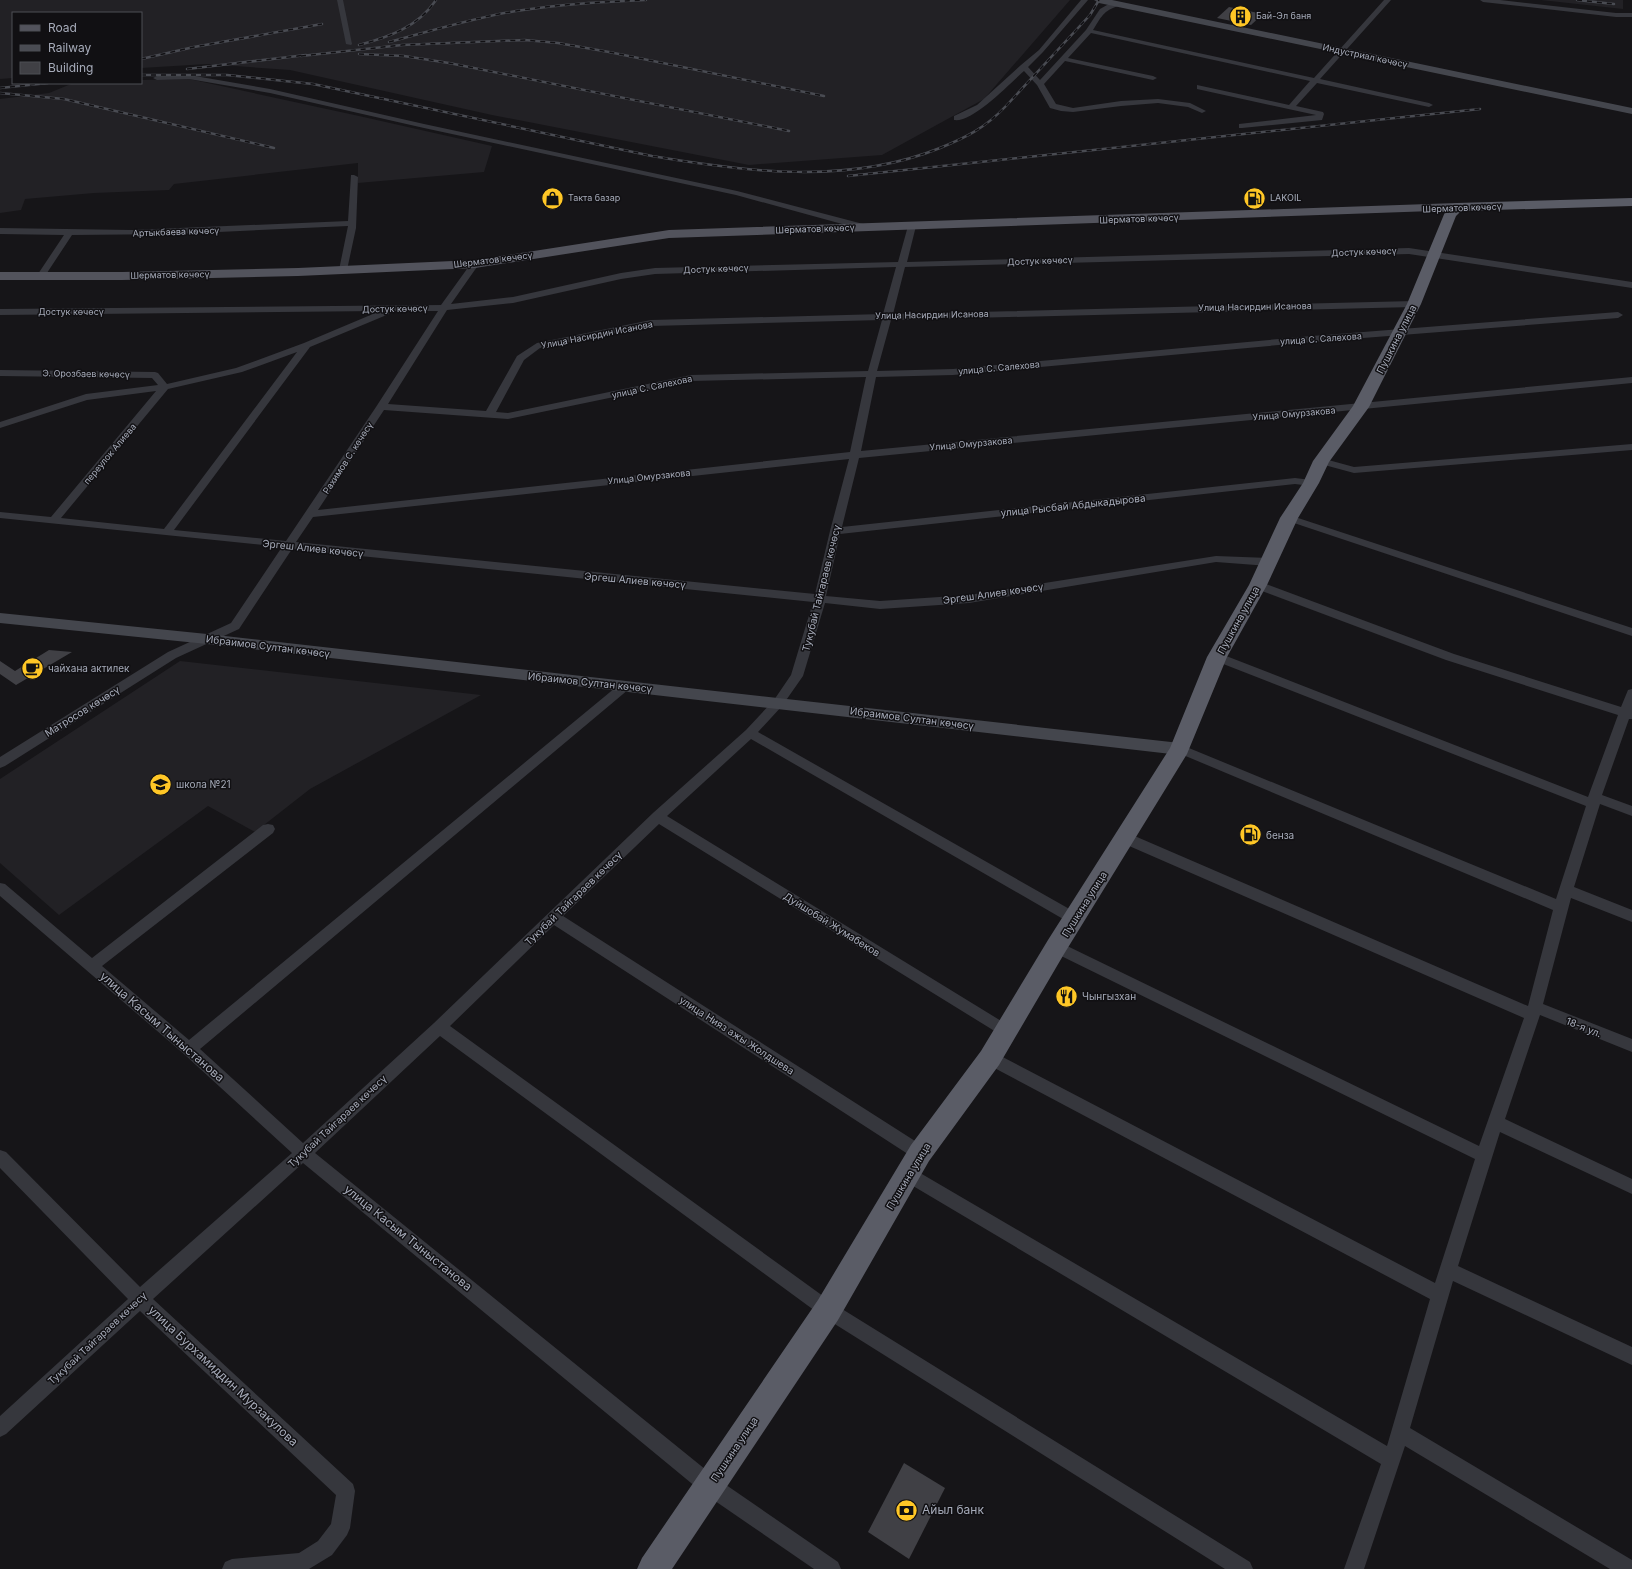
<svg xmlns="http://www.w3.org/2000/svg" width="1632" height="1569" viewBox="0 0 1632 1569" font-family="Inter,sans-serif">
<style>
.built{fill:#222125}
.building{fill:#404045}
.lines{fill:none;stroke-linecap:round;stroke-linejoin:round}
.minor{fill:#36373d;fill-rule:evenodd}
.secondary{fill:#44464d;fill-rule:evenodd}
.primary{fill:#52535c;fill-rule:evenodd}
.trunk{fill:#5a5c66;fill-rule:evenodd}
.rail-casing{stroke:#494b52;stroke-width:2.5}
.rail{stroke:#111013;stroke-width:1.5;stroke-dasharray:5;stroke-linecap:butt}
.labels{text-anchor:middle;stroke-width:3;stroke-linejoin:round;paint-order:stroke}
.far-poi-label{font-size:9px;fill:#a6abb9;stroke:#111013;text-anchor:start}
.far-street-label{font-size:9px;fill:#a6abb9;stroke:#111013}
.street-label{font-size:10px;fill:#a6abb9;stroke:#111013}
.poi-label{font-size:10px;fill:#a6abb9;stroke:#111013;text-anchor:start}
.near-street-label{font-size:12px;fill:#a6abb9;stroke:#111013}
.near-poi-label{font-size:12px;fill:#a6abb9;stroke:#111013;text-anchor:start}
</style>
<rect width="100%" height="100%" fill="#161518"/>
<g class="built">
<path d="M0,0H1070L984,99L882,155L749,165L492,115L290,70L207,64L141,68V13H13V78L0,79Z"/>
<path d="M1541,0H1623V9Z"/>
<path d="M189,79L359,116L492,146L484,172L358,183V163L174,184L169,190L94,193L25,199L21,210L0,213V99L49,93L71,84L141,83V80Z"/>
<path d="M180,661L481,695L310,789L255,832L208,806L59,915L0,863V779Z"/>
</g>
<g class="building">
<path d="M1229,7L1263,14L1251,25L1217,18Z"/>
<path d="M49,650L72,652L16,685L0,674V661L15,671Z"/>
<path d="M904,1463L945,1488L909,1559L868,1532Z"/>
</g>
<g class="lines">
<g class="minor">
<path d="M337,0H343L352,44L351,45L346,44Z"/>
<path d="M1081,0H1088L1043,52L1028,67L1040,80L1086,30L1100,9L1107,5L1120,2L1123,4L1122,5C1104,10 1103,14 1093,30L1314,78L1384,0H1391L1320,79L1429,103L1433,105L1429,107L1317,83L1296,106L1323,112L1324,114L1322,120L1242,128H1239V124L1316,115L1197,89V85L1289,105L1310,81L1091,33L1068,58L1153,76L1157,78L1153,80L1065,61L1044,84L1056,104L1073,108L1121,101L1158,99L1190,103L1206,111L1202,113L1188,107L1158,103L1121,106L1073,112L1061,111L1050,108L1037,85L1024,71C1010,83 973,123 954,120V116L977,105L1021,65L1039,50Z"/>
<path d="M1480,0H1500L1616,13H1632V17H1616L1483,2Z"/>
<path d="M189,75L270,89L424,124L737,191L867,225L868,227L864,230L736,195L424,128L270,93L189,79L157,80L153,78L157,76Z"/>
<path d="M351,175H354L358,177L356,228L347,270L343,273L339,270L348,226L176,234L72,235L43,279L40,280L36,277L64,235L0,234V228L132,230L348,221Z"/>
<path d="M912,223L916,226L907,262L1409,248L1632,282V288L1409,254L905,267L893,314L1414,301L1419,304L1414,307L891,320L877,371L953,369L1312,336L1618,312L1623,315L1618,318L1312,342L953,375L876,377L861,451L1632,377V383L859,458L842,527L1295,478L1311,480L1316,483L1311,486L1295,484L840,534L826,596L880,601L969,595L1216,556L1269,558L1273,560L1275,562L1273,564L1269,566L1216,562L969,603L880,609L825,603L803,676L782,706L758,732L1080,915L1082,919L1080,923L1075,925L1070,923L751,739L667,816L1011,1027L1014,1031L1011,1035L1006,1037L1001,1035L659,824L563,916L926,1148L928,1153L926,1158L920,1160L914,1158L554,925L450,1026L834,1304L1250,1562L1253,1569H1225L822,1316L440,1036L315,1153L716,1478L838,1562L841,1569H814L702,1492L303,1163L153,1299L353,1484L355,1491L350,1528L347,1535L332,1555L309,1569H222L225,1562L232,1559L299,1553L318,1541L331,1524L336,1495L140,1311L6,1434L0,1437V1416L128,1299L0,1168V1150L6,1152L140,1287L292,1153L184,1054L0,896V883L5,884L92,958L263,825L268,824L273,825L275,829L273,833L102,966L189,1040L621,683L625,682L629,683L631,686L629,689L200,1049L303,1143L434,1023L653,813L746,730L774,700L791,675L813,602L292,549L239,629L176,658L5,766L0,768V757L168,652L231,623L282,547L0,518V512L51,517L156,391L87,400L0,428V422L86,394L158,385L152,378L0,376V370L155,372L158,373L167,384L236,368L304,343L380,311L0,315V309L441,305L472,262H478L479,264L451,304L513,297L621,273L655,268L898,262L908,226ZM896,267L883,314L651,320L537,343L517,356L486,411L388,404L447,310L513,303L621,279L655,274ZM390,311H438L376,407L286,541L174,530L310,347L389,314ZM882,320L868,371L691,375L508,413L496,412L524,360L540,348L651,326ZM297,352L164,529L61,518L168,389L242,372ZM866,377L850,452L318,510L384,410L508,419L691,381ZM849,459L830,531L815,594L296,542L313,517Z"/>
<path d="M1632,444V450L1354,473L1317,463L1316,461L1321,458L1354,467Z"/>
<path d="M1289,515L1632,628V636L1285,520L1284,518Z"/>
<path d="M1258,581L1454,654L1621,707L1628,690L1632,689V719H1629L1602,795L1632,806V816L1600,804L1574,887L1632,910V922L1571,898L1543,1004L1632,1039V1052L1540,1015L1505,1119L1632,1179V1194L1500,1132L1458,1266L1632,1347V1365L1453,1281L1410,1428L1632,1560V1569H1610L1405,1446L1364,1569H1344L1381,1464L903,1180L901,1175L903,1170L909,1168L915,1170L1387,1446L1430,1299L985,1063L982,1058L985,1053L990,1051L995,1053L1435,1283L1475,1159L1051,951L1049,947L1051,943L1056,941L1061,943L1479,1146L1524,1018L1120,842L1118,838L1120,834L1125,833L1130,834L1528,1006L1553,910L1176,752L1174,749L1176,746L1180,744L1184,746L1556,899L1586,806L1213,660L1211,657L1213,654H1221L1588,797L1618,715L1446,660L1254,588L1252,585L1254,582Z"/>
</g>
<g class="secondary">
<path d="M1094,0H1112L1632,108V114L1099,3Z"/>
<path d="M0,613L207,634L1180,743L1186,745L1189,749L1186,753L1180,755L207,644L0,623Z"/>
</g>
<path class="primary" d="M1457,203L1461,204L1463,207L1461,210L669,238L475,268L298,276L122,280H0V272H122L298,268L475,260L669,230Z"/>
<path class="trunk" d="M1632,198V206L1461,211L1456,216L1421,304L1369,407L1329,462L1319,483L1298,518L1267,585L1227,657L1187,754L1064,954L999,1065L929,1161L838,1320L672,1569H637L642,1558L818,1300L911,1145L981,1051L1048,940L1170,748L1207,657L1249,585L1280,518L1303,483L1313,461L1353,406L1407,304L1445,212L1452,204L1457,203Z"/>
<defs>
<g id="rail">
<path d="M1577,0L1614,4"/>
<path d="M389,42C431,31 473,18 516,11C559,4 603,2 646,0"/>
<path d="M359,45C389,37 418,27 436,0"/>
<path d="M359,54L404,56L449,63L789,131"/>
<path d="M301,56L402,45L525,40L558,43L609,52L824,96"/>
<path d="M141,59L194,47L322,24"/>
<path d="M187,69L306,55"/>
<path d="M141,75H227L313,84L652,156C747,172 848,185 940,148C967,137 985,128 1006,106L1090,15L1099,0"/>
<path d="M0,88L48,83"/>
<path d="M0,93L64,99L274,148"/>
<path d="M848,176L1480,109"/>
</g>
</defs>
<use href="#rail" class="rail-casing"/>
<use href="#rail" class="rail"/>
</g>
<defs>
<symbol id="building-disc" viewBox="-11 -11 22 22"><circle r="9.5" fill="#ffc726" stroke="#111013"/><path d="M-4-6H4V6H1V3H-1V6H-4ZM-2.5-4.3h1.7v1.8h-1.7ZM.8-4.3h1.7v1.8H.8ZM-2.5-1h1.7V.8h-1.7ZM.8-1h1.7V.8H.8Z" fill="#111"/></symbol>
<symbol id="shop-disc" viewBox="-11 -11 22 22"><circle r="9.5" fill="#ffc726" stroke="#111013"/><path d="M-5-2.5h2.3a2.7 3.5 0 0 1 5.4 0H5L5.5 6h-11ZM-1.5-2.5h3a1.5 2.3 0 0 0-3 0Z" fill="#111"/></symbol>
<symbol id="fuel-disc" viewBox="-11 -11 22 22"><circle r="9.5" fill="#ffc726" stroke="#111013"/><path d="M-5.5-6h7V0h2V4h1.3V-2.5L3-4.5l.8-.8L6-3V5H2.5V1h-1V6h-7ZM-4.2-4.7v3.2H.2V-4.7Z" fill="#111"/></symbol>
<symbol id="cafe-disc" viewBox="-11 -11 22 22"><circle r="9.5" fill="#ffc726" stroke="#111013"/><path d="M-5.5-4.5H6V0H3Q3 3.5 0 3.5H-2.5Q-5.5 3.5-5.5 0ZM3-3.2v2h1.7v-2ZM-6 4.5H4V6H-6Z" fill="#111"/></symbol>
<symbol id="school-disc" viewBox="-11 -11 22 22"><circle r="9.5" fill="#ffc726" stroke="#111013"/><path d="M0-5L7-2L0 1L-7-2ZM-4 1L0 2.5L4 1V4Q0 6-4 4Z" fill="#111"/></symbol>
<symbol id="restaurant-disc" viewBox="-11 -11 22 22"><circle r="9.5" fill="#ffc726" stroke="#111013"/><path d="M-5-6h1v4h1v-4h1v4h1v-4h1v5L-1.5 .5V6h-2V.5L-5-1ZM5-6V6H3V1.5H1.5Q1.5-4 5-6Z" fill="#111"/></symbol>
<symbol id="bank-disc" viewBox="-11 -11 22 22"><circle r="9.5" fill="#ffc726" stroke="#111013"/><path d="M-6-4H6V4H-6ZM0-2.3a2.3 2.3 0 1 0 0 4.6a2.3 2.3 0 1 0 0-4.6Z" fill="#111"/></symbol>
</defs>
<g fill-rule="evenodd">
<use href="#building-disc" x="1228" y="4" width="25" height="25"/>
<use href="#shop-disc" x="540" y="186" width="25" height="25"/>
<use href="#fuel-disc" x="1242" y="186" width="25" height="25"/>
<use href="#cafe-disc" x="20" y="656" width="25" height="25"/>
<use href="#school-disc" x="148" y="772" width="25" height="25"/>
<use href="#fuel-disc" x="1238" y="822" width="25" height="25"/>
<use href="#restaurant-disc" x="1054" y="984" width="25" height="25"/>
<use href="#bank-disc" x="894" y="1498" width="25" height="25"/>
</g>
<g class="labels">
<g class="far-poi-label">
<text x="1256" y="19">Бай-Эл баня</text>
<text x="568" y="201">Такта базар</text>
<text x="1270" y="201">LAKOIL</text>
</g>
<g class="far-street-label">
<text transform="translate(1365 56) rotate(12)" y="3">Индустриал көчөсү</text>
<text transform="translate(1462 208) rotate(-2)" y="3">Шерматов көчөсү</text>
<text transform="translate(1139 219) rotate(-2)" y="3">Шерматов көчөсү</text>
<text transform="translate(815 229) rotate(-2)" y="3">Шерматов көчөсү</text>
<text transform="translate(176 232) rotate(-2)" y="3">Артыкбаева көчөсү</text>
<text transform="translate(1364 252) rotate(-2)" y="3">Достук көчөсү</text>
<text transform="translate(493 260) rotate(-7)" y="3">Шерматов көчөсү</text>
<text transform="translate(1040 261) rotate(-2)" y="3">Достук көчөсү</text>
<text transform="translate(716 269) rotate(-2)" y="3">Достук көчөсү</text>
<text transform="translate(170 275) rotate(-1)" y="3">Шерматов көчөсү</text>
<text transform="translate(1255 307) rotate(-1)" y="3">Улица Насирдин Исанова</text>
<text transform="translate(395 309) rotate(-1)" y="3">Достук көчөсү</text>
<text x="71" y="315">Достук көчөсү</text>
<text transform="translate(932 315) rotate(-1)" y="3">Улица Насирдин Исанова</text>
<text transform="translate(597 335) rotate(-11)" y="3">Улица Насирдин Исанова</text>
<text transform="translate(1321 339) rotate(-4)" y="3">улица С. Салехова</text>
<text transform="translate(999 368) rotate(-5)" y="3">улица С. Салехова</text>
<text transform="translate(86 374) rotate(1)" y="3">Э. Орозбаев көчөсү</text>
<text transform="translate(652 387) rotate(-12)" y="3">улица С. Салехова</text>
<text transform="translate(1294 414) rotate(-5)" y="3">Улица Омурзакова</text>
<text transform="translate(971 444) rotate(-5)" y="3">Улица Омурзакова</text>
<text transform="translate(110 454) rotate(-50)" y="3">переулок Алиева</text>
<text transform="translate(348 458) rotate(-57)" y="3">Рахимов С. көчөсү</text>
<text transform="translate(649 477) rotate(-6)" y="3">Улица Омурзакова</text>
</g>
<g class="street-label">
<text transform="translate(1396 339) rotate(-63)" y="4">Пушкина улица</text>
<text transform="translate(1073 505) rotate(-6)" y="4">улица Рысбай Абдыкадырова</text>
<text transform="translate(313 548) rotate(6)" y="4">Эргеш Алиев көчөсү</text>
<text transform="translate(635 580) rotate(5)" y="4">Эргеш Алиев көчөсү</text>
<text transform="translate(821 588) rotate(-76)" y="4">Тукубай Тайгараев көчөсү</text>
<text transform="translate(993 593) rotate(-8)" y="4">Эргеш Алиев көчөсү</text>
<text transform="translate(1238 620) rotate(-61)" y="4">Пушкина улица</text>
<text transform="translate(268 646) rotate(7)" y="4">Ибраимов Султан көчөсү</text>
<text transform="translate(590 682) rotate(6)" y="4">Ибраимов Султан көчөсү</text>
<text transform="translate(82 711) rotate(-32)" y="4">Матросов көчөсү</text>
<text transform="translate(912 718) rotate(7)" y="4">Ибраимов Султан көчөсү</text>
<text transform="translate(573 898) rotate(-44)" y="4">Тукубай Тайгараев көчөсү</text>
<text transform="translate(1084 904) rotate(-58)" y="4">Пушкина улица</text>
<text transform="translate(832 924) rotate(32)" y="4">Дуйшобай Жумабеков</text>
<text transform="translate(1584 1027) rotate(22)" y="4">18-я ул.</text>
<text transform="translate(737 1035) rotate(33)" y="4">улица Нияз ажы Жолдшева</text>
<text transform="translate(337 1121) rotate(-43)" y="4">Тукубай Тайгараев көчөсү</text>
<text transform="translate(908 1176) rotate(-59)" y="4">Пушкина улица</text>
<text transform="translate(97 1338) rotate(-43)" y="4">Тукубай Тайгараев көчөсү</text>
<text transform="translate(734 1449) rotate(-56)" y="4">Пушкина улица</text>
</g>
<g class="poi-label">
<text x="48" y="672">чайхана актилек</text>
<text x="176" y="788">школа №21</text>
<text x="1266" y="839">бенза</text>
<text x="1082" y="1000">Чынгызхан</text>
</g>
<g class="near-street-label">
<text transform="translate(162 1027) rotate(41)" y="4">улица Касым Тыныстанова</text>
<text transform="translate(408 1238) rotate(39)" y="4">улица Касым Тыныстанова</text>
<text transform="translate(223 1376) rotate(43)" y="4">улица Бурхамиддин Мурзакулова</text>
</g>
<g class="near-poi-label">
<text x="922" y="1514">Айыл банк</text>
</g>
</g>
<rect x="12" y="12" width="130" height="72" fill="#111013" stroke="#4d4e55"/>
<rect x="20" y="25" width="20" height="6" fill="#52535c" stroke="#4d4e55"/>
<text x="48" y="32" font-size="12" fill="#a6abb9">Road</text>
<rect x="20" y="45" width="20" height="6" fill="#494b52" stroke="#4d4e55"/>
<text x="48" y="52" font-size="12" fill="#a6abb9">Railway</text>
<rect x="20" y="62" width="20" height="12" fill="#404045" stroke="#4d4e55"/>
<text x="48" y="72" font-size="12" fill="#a6abb9">Building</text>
</svg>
